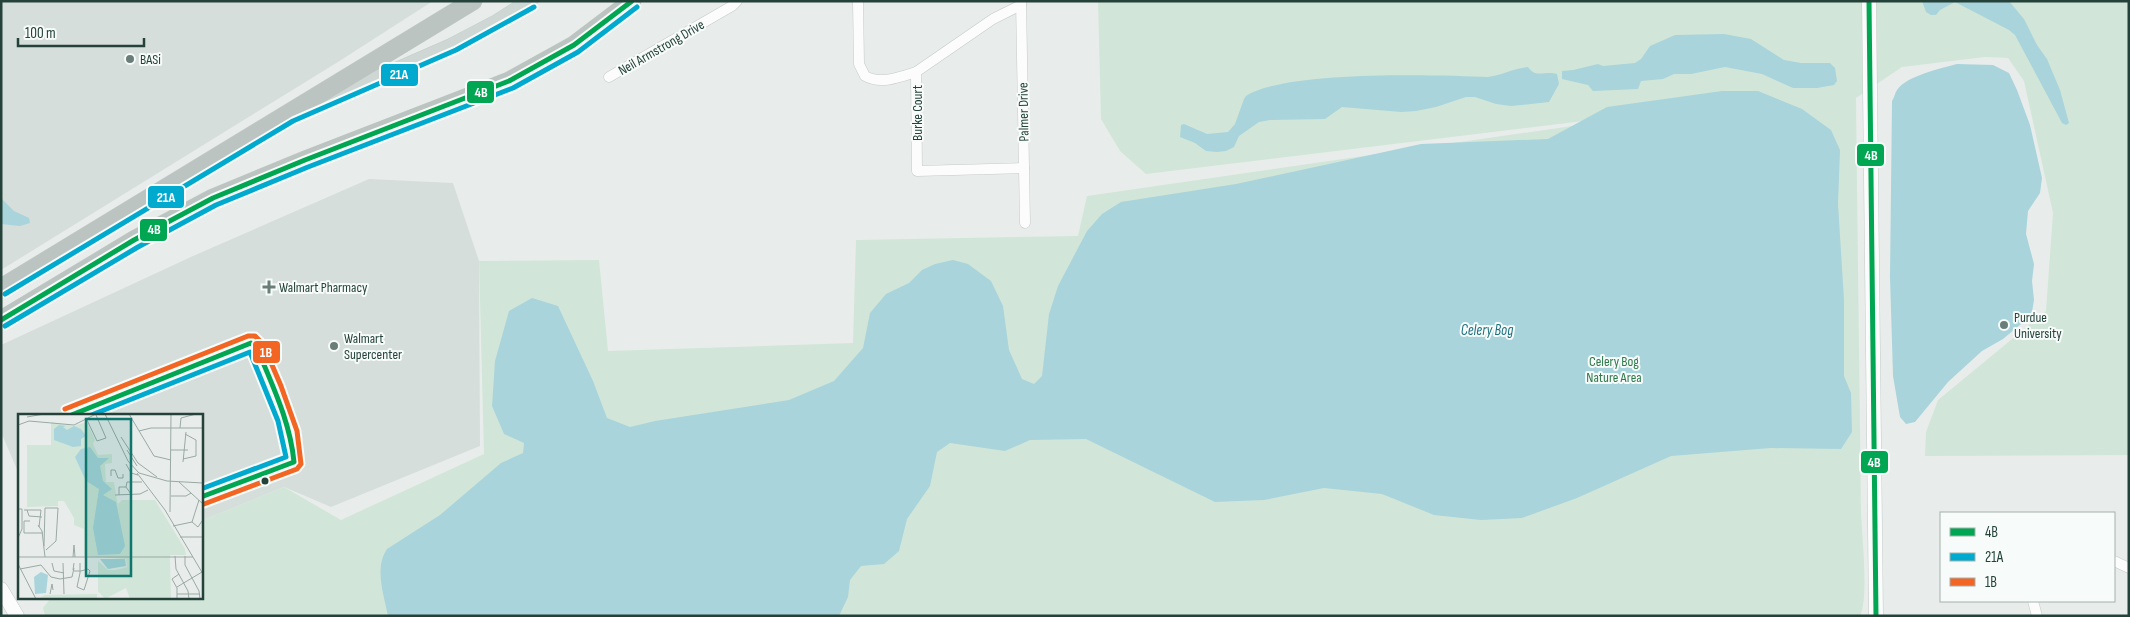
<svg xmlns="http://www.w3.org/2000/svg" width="2130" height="617" viewBox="0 0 2130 617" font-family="'Sofia Sans Condensed',sans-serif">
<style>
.built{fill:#d6dedb}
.green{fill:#d1e6d8}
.water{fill:#a9d4db}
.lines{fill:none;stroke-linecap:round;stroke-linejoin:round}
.street-casing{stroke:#c5cac8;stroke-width:11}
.secondary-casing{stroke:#c3cbc8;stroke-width:15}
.primary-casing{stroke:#c3ccc9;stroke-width:16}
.highway-casing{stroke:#c3ccc9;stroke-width:19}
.street{stroke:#fcfcfc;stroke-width:10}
.secondary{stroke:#fcfcfc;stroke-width:14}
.primary{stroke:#cfd7d5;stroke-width:15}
.highway{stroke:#bcc4c2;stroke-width:18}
.bus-1-casing{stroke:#f7fbf9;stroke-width:9}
.bus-2-casing{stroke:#f7fbf9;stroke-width:9}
.bus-3-casing{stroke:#f7fbf9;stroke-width:9}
.bus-1{stroke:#00a651;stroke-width:5}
.bus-2{stroke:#00a9ce;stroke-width:5}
.bus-3{stroke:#f26522;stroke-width:5}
.poi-dot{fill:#697e78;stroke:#f7fbf9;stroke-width:2}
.bus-dot{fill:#24423a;stroke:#f7fbf9;stroke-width:2}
.labels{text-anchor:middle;stroke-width:4;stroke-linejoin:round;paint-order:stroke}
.street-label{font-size:14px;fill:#24423a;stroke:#f7fbf9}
.poi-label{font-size:14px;fill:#24423a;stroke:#f7fbf9;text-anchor:start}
.park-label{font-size:14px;fill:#2d7a4b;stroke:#f7fbf9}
.water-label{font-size:15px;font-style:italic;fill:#1c6f80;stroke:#f7fbf9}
.inset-road{fill:none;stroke:#9aa9a4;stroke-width:1}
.view{fill:#0f766e;fill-opacity:0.15;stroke:#0f766e;stroke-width:2.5}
.inset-edge{fill:none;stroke:#24423a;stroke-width:2.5}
.line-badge{stroke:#f7fbf9;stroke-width:2}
.badge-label{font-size:14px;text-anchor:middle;font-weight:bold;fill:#fff}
</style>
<rect width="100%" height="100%" fill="#e8edeb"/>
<g class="built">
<path d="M1,1H433L338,62L1,270Z"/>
<path d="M369,179L453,183L479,261L480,446L331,507L284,487L201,521V416H19V474L1,432V345L193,256Z"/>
</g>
<path class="green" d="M1098,1H2129V455L1925,456L1926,432L1938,400L2046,311L2053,213L2024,81L2008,58L1985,57L1902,67L1856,98L1861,513C1862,537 1869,598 1860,616H45L43,608L51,598H201V521L284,487L341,520L484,454L479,261L599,260L608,351L853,343L856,240L1078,236L1087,196L1724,104L1146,174L1120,151L1101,119Z"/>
<g class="water">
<path d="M1922,1H2009L2024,19L2037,45L2047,59L2060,90L2069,123L2066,125L2062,123L2015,35L2009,30L1955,2L1940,10L1936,15H1931L1926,12Z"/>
<path d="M1724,34L1751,39L1784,60L1801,63H1830L1835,68L1837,81L1834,85L1817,88H1793L1762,74L1725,67L1691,74H1674L1663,79L1641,81L1638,89L1593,91L1588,85L1562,79V71L1573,70L1598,64L1603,66L1635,63L1641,59L1650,46L1675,35Z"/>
<path d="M1957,64L1993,65L2009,73L2017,90L2030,125L2042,178L2040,193L2028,211L2026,234L2034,264L2032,281L2034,300L2032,312L2021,324L2003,339L1982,351L1948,382L1915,422L1906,424L1900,417L1893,376L1890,277L1892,101C1894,98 1895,93 1897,90C1906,76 1942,68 1957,64Z"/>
<path d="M1528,67C1536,79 1545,70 1557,74L1559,84L1549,102L1511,106L1496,104L1475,97H1466L1436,107L1416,111L1401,112L1342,107L1325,119L1270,120L1259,122L1239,136L1234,147L1226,151L1217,152L1206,151L1195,143L1180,137L1181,125L1184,124L1207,134L1228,132L1235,124L1244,99L1246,96C1286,70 1438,75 1488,77C1503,75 1511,69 1528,67Z"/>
<path d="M1722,91H1758L1802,109L1831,130L1840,150L1838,204L1844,300V376L1851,393L1852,432L1841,449L1771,448L1671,456L1577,498L1522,518L1481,520L1434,515L1382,494L1324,488L1264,500L1215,502L1086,439L1030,440L1005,451L950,443L937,452L930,486L907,519L899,551L884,564L861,566L850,580L848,597L839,616H388C384,595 374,568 387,549L440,515L501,463L523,453L524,443L504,434L492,406L495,361L509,311L532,298L558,306L593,381L607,418L630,427L655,421L789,400L834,381L863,348L870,313L886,294L909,283L922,270L935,264L953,260L968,264L991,281L1003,306L1009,350L1022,379L1034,384L1042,376L1049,314L1058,286L1087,231L1102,214L1121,202L1236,184L1421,144L1548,139L1607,107Z"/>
<path d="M1,198L14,211L29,218L30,223L20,226L1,224Z"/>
</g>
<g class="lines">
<defs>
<g id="street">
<path d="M858,1L859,64L865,76C881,85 900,77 916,72"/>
<path d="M1021,1L1025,223"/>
<path d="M1021,5L993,19L916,72L917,171L1024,168"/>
<path d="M609,77L732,6L737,1"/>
<path d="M2114,561L2129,568"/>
<path d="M2033,601L2037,616"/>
</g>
<g id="secondary">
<path d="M1869,1L1876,616"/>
<path d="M1,589L17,616"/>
</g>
<path id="primary" d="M309,108L451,46L497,22L530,1"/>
<g id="highway">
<path d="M1,288L473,1"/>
<path d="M1,320L134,240L213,198L305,160L509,81L574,45L632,1"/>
</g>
</defs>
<use href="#street" class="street-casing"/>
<use href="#secondary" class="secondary-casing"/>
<use href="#primary" class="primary-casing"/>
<use href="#highway" class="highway-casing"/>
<use href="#street" class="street"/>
<use href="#secondary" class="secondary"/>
<use href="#primary" class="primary"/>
<use href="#highway" class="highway"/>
<defs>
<g id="bus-1">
<path d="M1869,1L1876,616"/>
<path d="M1,320L134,240L213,198L305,160L509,81L574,45L632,1"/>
<path d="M69,416L251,343L257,348C272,385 290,421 294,462L201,497"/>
</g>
<g id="bus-2">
<path d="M5,294L293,121L456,50L534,7"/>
<path d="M5,326L138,247L216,205L308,167L513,88L578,52L637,7"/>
<path d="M89,416L250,352L278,421L286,457L201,489"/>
</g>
<path id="bus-3" d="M65,409L248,336H255L263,344L281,386L297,431L301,464L297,469L204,504"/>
</defs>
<use href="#bus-1" class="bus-1-casing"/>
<use href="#bus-2" class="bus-2-casing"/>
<use href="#bus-3" class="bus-3-casing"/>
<use href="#bus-1" class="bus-1"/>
<use href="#bus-2" class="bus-2"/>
<use href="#bus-3" class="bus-3"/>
</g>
<g class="poi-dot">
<circle cx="130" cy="59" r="5"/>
<path d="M266.5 279.5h5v5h5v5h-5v5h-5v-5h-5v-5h5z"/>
<circle cx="2004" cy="325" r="5"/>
<circle cx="334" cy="346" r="5"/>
</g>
<circle class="bus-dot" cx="265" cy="481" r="4.5"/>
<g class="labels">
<g class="street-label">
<text transform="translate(661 47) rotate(-30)" y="5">Neil Armstrong Drive</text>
<text transform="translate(1023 112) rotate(-91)" y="5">Palmer Drive</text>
<text transform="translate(917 113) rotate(-90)" y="5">Burke Court</text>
</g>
<g class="poi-label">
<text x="140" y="64">BASi</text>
<text x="279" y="292">Walmart Pharmacy</text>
<text x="2014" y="322">Purdue<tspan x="2014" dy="16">University</tspan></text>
<text x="344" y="343">Walmart<tspan x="344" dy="16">Supercenter</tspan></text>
</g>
<g class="park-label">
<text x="1614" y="366">Celery Bog<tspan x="1614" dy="16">Nature Area</tspan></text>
</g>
<g class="water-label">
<text x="1487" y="335">Celery Bog</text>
</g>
</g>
<g transform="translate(18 414)">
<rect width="185" height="185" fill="#e8edeb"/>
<path d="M33,8L55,12L69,8L77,26L75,30L80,41L94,40V49L87,50L88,68H96L101,98L100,90L104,86H137L167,135L168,141H152L153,185H112L108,174L87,185L80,177V147L90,156H98L109,153L108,145L66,142V115L56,111V104L46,87H40V92L9,93V31H33ZM79,180V185H19L27,181Z" fill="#d1e6d8"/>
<path d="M41,11L48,12L45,13L49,16L56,12L63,15L68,22L63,25V32L55,33L36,26V15ZM72,33L80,44H91L82,52L85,67L94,75L85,81L98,88L107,132L102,140L80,141L75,114L81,75L68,67L57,43L63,35ZM82,145H107L108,152L90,155ZM23,158L30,161L28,179L17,180L16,163Z" fill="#a9d4db"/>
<path class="inset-road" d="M87,0L110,47L121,59L149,67L185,69M111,0L136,42L153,46M9,3L26,0M69,6L79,27L88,24L78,1M0,11L11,7L56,11L78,0M162,14L163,4L178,0M121,17L133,14H185M103,23L120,49L139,63M109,36L119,52M153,36H170M165,45L178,42V26L167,20M165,48L168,18M108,50L113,59L120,61M119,59L147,96L185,160M93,62V56H97L100,64H105V60M161,68L185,90M108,73L109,68H124M97,81L122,80L130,76M101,81V73H108L113,80M153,82H168L173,79M0,95H4V115L0,124M6,96H23L21,113M9,96L11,102L24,103M152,98L153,0M12,107H6V119H25M174,108L180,113L184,107M20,111L24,117L27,143M155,112L174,108L181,86M162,123H185M26,132L27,94H40L38,127L28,136M157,142L158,155L170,177L171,185M167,142V151L181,177L182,185M0,143H175M55,143L56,131L57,143M34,149L36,157L46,159M45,149L46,180M56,149L55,156L56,157H63L70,155L72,157L66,176L59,173L62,159V149M0,150L18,185M2,155L23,151L33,163L42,165L54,163L56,154M159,173L184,158M32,180L34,170L35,176M159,180H182M159,185V174L154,165L161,160"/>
<path class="view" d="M68,5H113V162H68Z"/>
<rect width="185" height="185" class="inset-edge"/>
</g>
<g class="line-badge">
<rect x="380" y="63" width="39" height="24" rx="5" fill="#00a9ce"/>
<rect x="466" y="80" width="29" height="24" rx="5" fill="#00a651"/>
<rect x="1856" y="143" width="29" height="24" rx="5" fill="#00a651"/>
<rect x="147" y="185" width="38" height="24" rx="5" fill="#00a9ce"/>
<rect x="139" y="218" width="29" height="24" rx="5" fill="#00a651"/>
<rect x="252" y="340" width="29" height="24" rx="5" fill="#f26522"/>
<rect x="1860" y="450" width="29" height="24" rx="5" fill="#00a651"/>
</g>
<g class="badge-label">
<text x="399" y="79">21A</text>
<text x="481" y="97">4B</text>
<text x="1871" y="160">4B</text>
<text x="166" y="202">21A</text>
<text x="154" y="234">4B</text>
<text x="266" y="357">1B</text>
<text x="1874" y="467">4B</text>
</g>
<rect width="2130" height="617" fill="none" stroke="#24423a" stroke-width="5"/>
<rect x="1940" y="512" width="175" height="90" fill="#f7fbf9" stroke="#a3b1ad"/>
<rect x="1950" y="528" width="25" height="8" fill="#00a651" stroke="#a3b1ad"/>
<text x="1985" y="537" font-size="15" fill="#24423a">4B</text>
<rect x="1950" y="553" width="25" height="8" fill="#00a9ce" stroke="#a3b1ad"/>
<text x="1985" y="562" font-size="15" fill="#24423a">21A</text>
<rect x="1950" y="578" width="25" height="8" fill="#f26522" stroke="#a3b1ad"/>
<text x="1985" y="587" font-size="15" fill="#24423a">1B</text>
<path d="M18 38v8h126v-8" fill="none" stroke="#24423a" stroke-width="2.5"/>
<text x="25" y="38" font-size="15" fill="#24423a" stroke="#f7fbf9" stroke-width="4" paint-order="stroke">100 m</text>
</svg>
